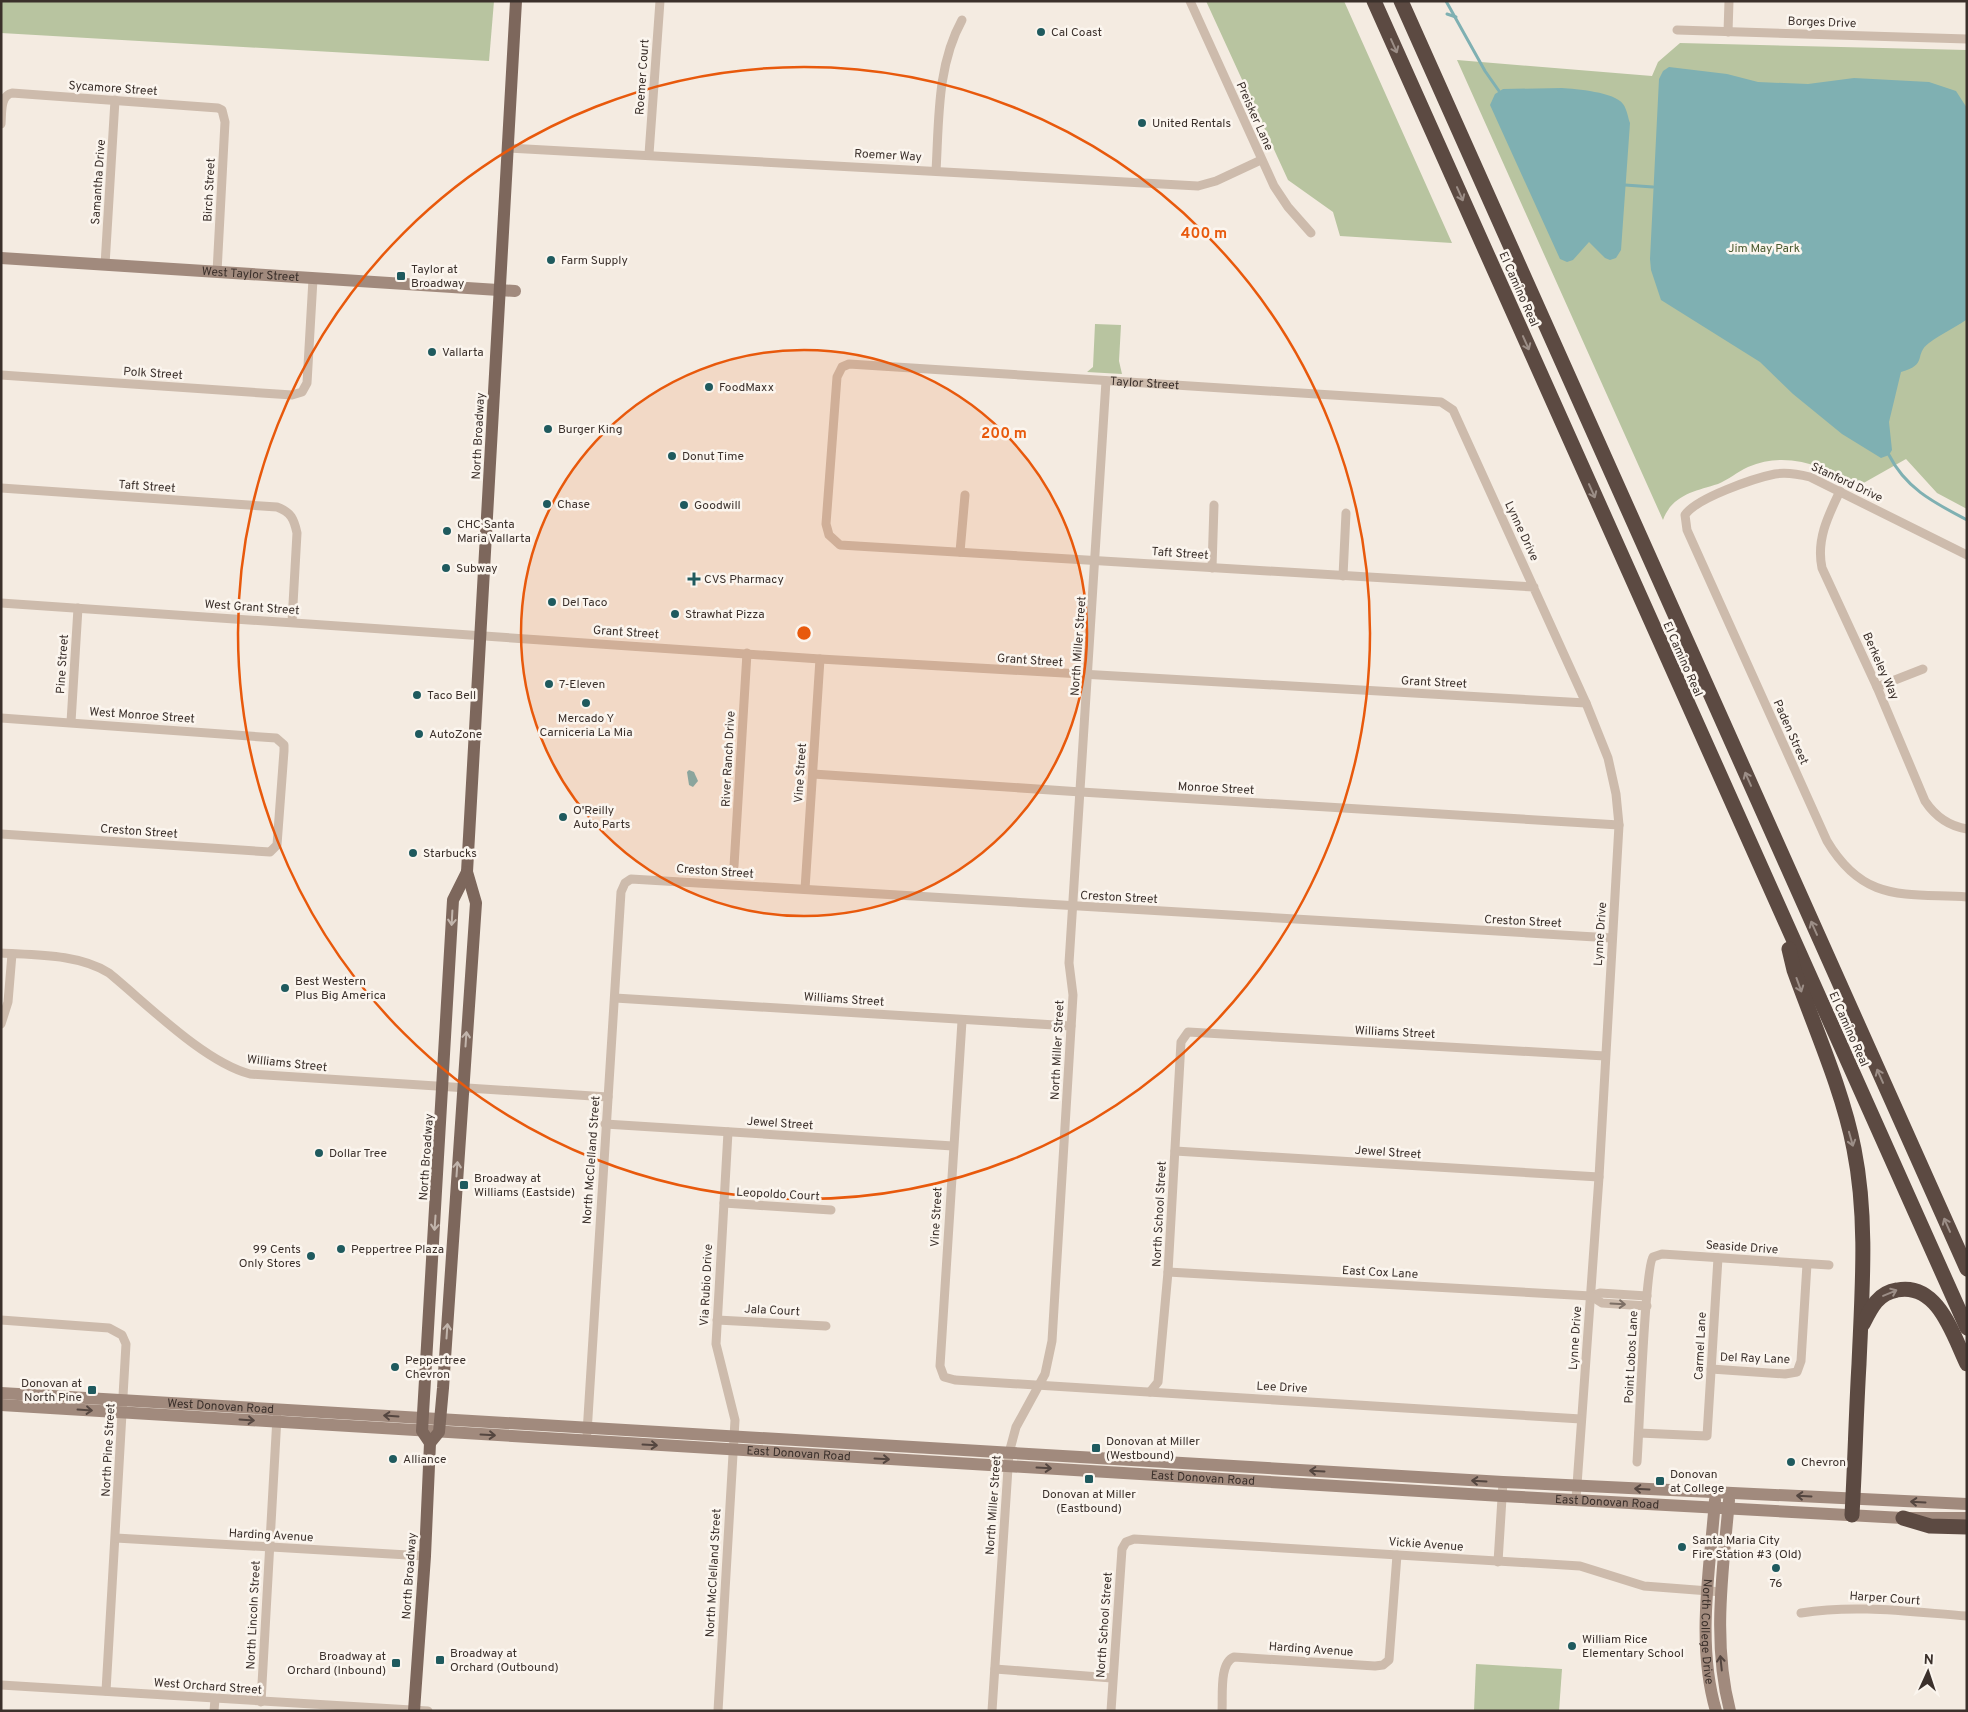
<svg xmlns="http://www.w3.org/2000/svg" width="1968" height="1712" viewBox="0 0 1968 1712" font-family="Overpass,sans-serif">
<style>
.green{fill:#b8c4a0}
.water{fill:#7fb0b2}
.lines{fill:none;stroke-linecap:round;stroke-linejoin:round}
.stream{stroke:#7fb0b2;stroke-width:3}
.street{stroke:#cdbbac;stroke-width:9}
.secondary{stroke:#a18a7d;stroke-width:12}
.primary{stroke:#7d675c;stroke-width:12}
.highway{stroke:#5c4a42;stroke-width:15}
.oneway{stroke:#9c8e87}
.oneway2{stroke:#c2b5ac}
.oneway3{stroke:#7d6f65}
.oneway4{stroke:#544640}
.ring{fill:none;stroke:#e8590c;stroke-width:2.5}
.poi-dot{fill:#1f5a5e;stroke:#fbf5ee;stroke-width:2}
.labels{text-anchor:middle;stroke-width:5;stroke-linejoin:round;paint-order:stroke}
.street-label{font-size:12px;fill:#3b302b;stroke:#fbf5ee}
.poi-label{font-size:12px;fill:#3b302b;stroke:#fbf5ee;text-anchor:start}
.park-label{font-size:12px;fill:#4a5a2e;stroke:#fbf5ee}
.centre{fill:#e8590c;stroke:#fbf5ee;stroke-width:2.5}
.ring-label{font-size:15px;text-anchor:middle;font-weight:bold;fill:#e8590c;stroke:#fbf5ee;stroke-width:5;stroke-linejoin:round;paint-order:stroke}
</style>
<rect width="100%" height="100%" fill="#f4ebe1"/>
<g class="green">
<path d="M1,1H494L489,61L1,33Z"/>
<path d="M1206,1H1344L1452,243L1340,236L1333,212L1288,180Z"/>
<path d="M1680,43L1967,50V509L1937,493L1906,459L1860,485C1823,467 1788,450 1748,467C1737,472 1728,480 1718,484C1695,491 1672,495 1663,520L1457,60L1652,76L1658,62Z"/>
<path d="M1095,324L1121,325L1119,361L1122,374L1087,372L1093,367Z"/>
<path d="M1476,1664L1562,1669L1559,1711H1474Z"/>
</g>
<g class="water">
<path d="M1669,67L1727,74L1758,82L1808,84L1854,78L1929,82L1956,91L1967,108L1966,320C1954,328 1941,334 1929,343C1913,355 1929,364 1901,372L1889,422L1892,450L1889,455L1881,458L1842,434L1793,394L1760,362L1661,300L1651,270L1650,259L1659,79L1663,71Z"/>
<path d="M1562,88C1576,89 1615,92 1623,104C1627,109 1628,118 1630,123L1621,250L1616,258L1610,260L1605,258L1589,242L1573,260L1567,262L1560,259L1490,105L1495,94L1503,89Z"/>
<path d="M689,770L694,772L698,781L693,787L689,785L687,772Z"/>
</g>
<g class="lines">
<g class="stream">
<path d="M1446,1L1485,71L1499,91"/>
<path d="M1447,14L1456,17"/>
<path d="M1625,185L1653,187"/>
<path d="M1889,455C1906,489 1935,503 1967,520"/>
</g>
<g class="street">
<path d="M1190,1L1274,186L1288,207L1311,233"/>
<path d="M1677,30L1967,39"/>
<path d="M1728,32L1729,1"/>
<path d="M1,124C2,112 0,96 12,93L218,108L222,110L225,122L217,272"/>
<path d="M508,148L1198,186L1216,181L1261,160"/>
<path d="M649,154L660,1"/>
<path d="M936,171C939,120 937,65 962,20"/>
<path d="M105,265L115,100"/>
<path d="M1,375L292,395L302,392L307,383L313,279"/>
<path d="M1,488L277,507C291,512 294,519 297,533L292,622"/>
<path d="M1840,491C1828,516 1816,540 1822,568L1877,687L1925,801C1935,816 1948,826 1967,829"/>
<path d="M960,552L965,495"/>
<path d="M1967,555L1810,477C1798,474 1787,472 1775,474C1755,478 1696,498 1685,515L1687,530L1827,841C1864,903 1903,893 1967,897"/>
<path d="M1212,568L1214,505"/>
<path d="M1343,576L1346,513"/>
<path id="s1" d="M1534,587L840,545L829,535L826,524L837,377L842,367L849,364L1441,402L1453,410L1586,703L1608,758L1616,794L1619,825L1599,1177L1576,1499"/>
<path d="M1,603L820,659L1586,703"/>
<path d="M1877,687L1923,669"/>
<path d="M1,718L276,738L284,745V751L277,845L270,852L1,834"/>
<path d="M71,722L78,608"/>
<path d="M813,774L1081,792L1619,825"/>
<path d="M734,866L747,653"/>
<path d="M805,889L820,659"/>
<path d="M1,953C36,955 79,954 109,973C147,1004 204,1062 250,1074L608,1097"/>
<path d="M615,998L1071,1026"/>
<path d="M962,1021L940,1366L944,1377L955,1380C1164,1395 1373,1405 1581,1419"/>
<path d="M1,1024L8,1002L12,954"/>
<path d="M605,1124L953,1146"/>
<path d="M1175,1151L1599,1177"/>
<path d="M724,1203L831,1210"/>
<path d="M1168,1272L1591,1296L1600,1293L1647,1296"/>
<path d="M1591,1296L1602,1303L1647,1306"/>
<path d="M1,1320L109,1328L122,1335L126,1344L106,1691"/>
<path d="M717,1320L826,1326"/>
<path d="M1711,1369L1785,1374L1797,1372L1801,1361L1807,1264"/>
<path d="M1150,1392L1158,1382L1168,1272L1181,1042L1188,1032L1605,1056"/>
<path d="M587,1433L621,892L625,883L631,879L1612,938"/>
<path d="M1639,1433L1707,1436L1718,1258"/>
<path d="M1637,1462C1639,1436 1645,1266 1653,1257L1662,1254L1829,1265"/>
<path d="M116,1538L425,1556"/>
<path d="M1498,1562L1503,1482"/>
<path d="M1801,1613C1856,1604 1911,1612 1967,1616"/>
<path d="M995,1669L1112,1678"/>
<path d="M1,1685L428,1711"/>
<path d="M261,1702L277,1417"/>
<path d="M214,1711L215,1699"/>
<path d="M718,1711L735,1420L716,1344L728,1132"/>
<path d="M992,1711L1009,1453L1016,1427L1045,1374L1052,1341L1073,995L1069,963L1106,381"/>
<path d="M1111,1711L1122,1549L1126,1542L1134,1539L1580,1566L1644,1586L1722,1592"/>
<path d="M1222,1711C1223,1696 1219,1663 1234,1657L1375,1666L1383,1665L1389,1660L1397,1555"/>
</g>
<g class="secondary">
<path id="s2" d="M1,258L515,291"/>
<path id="s3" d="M1,1393L1503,1482L1967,1504"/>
<path id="s4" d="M1,1405L1502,1496L1903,1518H1967"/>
<path id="s5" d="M1715,1500C1710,1569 1696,1643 1716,1711"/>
<path d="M1729,1500C1723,1570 1712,1642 1730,1711"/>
</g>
<g class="primary">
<path d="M430,1443L439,1432L443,1388L476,903L467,872L516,1"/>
<path d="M414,1711L425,1556L430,1443L422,1431L453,900L467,872"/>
</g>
<g class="highway">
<path d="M1374,1L1967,1328"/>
<path d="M1401,1L1967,1269"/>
<path d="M1789,949L1794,970C1814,1026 1843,1091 1854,1149C1868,1219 1862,1292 1859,1364C1856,1414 1855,1464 1852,1515"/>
<path d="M1863,1324C1871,1308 1878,1293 1897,1290C1938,1282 1953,1335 1967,1364"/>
<path d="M1903,1518L1930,1526L1967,1527"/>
</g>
</g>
<defs><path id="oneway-shaft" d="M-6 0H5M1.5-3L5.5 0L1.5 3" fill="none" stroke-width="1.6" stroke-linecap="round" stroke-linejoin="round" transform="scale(1.25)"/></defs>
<g class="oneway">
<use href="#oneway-shaft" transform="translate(1394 46) rotate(66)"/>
<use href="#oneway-shaft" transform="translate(1460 194) rotate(66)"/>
<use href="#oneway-shaft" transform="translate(1526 343) rotate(66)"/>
<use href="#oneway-shaft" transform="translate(1592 491) rotate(66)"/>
<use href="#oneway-shaft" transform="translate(1748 779) rotate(-114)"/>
<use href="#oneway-shaft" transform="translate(1814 928) rotate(-114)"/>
<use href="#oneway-shaft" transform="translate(1799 985) rotate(70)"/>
<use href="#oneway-shaft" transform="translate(1880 1076) rotate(-114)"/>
<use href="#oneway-shaft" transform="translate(1851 1139) rotate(74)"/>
<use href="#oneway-shaft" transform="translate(1947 1225) rotate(-114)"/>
<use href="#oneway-shaft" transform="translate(1890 1293) rotate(-23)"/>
</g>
<g class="oneway2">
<use href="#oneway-shaft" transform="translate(452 918) rotate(93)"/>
<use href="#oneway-shaft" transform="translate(466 1039) rotate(-86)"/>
<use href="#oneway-shaft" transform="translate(457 1169) rotate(-86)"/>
<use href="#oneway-shaft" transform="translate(435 1223) rotate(94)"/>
<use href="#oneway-shaft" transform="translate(447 1331) rotate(-86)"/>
</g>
<use class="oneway3" href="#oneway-shaft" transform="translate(1618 1304) rotate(3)"/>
<g class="oneway4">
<use href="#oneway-shaft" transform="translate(85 1410) rotate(4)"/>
<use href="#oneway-shaft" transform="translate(391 1416) rotate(-176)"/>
<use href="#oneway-shaft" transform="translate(247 1420) rotate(4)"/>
<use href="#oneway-shaft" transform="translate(488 1435) rotate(3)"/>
<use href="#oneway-shaft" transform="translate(650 1445) rotate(3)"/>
<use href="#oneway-shaft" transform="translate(882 1459) rotate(3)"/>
<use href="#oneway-shaft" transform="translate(1044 1468) rotate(3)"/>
<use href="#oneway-shaft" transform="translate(1317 1471) rotate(-177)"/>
<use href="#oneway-shaft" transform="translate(1479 1481) rotate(-177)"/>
<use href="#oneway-shaft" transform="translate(1642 1489) rotate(-177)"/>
<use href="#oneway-shaft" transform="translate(1804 1496) rotate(-177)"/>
<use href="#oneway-shaft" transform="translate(1918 1502) rotate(-177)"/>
<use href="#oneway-shaft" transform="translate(1721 1663) rotate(-96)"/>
</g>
<circle cx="804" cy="633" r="283" fill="#e8590c" fill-opacity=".12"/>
<g class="ring">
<circle cx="804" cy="633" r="283"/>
<circle cx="804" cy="633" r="566"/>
</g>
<g class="poi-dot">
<circle cx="1041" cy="32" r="5"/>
<circle cx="1142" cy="123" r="5"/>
<circle cx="551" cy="260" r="5"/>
<rect x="396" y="271" width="10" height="10" rx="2.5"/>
<circle cx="432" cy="352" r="5"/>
<circle cx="709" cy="387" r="5"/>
<circle cx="548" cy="429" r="5"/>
<circle cx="672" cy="456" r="5"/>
<circle cx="547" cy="504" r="5"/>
<circle cx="684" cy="505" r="5"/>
<circle cx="447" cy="531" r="5"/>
<circle cx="446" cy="568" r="5"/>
<path d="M691.5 571.5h5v5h5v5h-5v5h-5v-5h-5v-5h5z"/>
<circle cx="552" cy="602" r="5"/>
<circle cx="675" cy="614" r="5"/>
<circle cx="549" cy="684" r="5"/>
<circle cx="417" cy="695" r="5"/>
<circle cx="586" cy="703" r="5"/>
<circle cx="419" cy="734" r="5"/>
<circle cx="563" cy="817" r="5"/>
<circle cx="413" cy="853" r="5"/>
<circle cx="285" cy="988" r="5"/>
<circle cx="319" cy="1153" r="5"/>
<rect x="459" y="1180" width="10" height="10" rx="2.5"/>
<circle cx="341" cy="1249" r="5"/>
<circle cx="311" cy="1256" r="5"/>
<circle cx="395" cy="1367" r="5"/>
<rect x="87" y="1385" width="10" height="10" rx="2.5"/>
<rect x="1091" y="1443" width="10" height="10" rx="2.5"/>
<circle cx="393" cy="1459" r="5"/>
<circle cx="1791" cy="1462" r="5"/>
<rect x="1084" y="1474" width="10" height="10" rx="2.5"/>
<rect x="1655" y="1476" width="10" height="10" rx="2.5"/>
<circle cx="1682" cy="1547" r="5"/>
<circle cx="1776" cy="1568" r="5"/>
<circle cx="1572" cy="1646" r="5"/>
<rect x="435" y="1655" width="10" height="10" rx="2.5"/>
<rect x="391" y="1658" width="10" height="10" rx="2.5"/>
</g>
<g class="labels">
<g class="street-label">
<text transform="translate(1822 22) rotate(2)" y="4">Borges Drive</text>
<text transform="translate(642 77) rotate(-86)" y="4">Roemer Court</text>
<text transform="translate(113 88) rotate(4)" y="4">Sycamore Street</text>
<text transform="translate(1255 116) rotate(66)" y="4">Preisker Lane</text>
<text transform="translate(888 155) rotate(3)" y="4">Roemer Way</text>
<text transform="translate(98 182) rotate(-86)" y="4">Samantha Drive</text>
<text transform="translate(209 190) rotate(-87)" y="4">Birch Street</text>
<text dy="4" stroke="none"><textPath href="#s2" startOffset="250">West Taylor Street</textPath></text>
<text transform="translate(1519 289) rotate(66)" y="4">El Camino Real</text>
<text transform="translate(153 373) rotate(4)" y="4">Polk Street</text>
<text dy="4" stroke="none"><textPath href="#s1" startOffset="1184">Taylor Street</textPath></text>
<text transform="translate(478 436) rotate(-87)" y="4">North Broadway</text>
<text transform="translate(1847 482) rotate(25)" y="4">Stanford Drive</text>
<text transform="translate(147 486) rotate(4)" y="4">Taft Street</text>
<text transform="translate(1522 531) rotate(65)" y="4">Lynne Drive</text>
<text transform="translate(1180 553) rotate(4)" y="4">Taft Street</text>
<text transform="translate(252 607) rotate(4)" y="4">West Grant Street</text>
<text transform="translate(626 632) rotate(4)" y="4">Grant Street</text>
<text transform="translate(1078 646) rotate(-86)" y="4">North Miller Street</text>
<text transform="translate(1683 659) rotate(66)" y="4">El Camino Real</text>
<text transform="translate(1030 660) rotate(4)" y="4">Grant Street</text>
<text transform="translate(62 664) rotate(-86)" y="4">Pine Street</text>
<text transform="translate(1881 666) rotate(66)" y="4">Berkeley Way</text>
<text transform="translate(1434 682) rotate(3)" y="4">Grant Street</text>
<text transform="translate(142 715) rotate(4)" y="4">West Monroe Street</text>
<text transform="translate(1791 732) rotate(66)" y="4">Paden Street</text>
<text transform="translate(728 759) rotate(-87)" y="4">River Ranch Drive</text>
<text transform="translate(800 773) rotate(-86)" y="4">Vine Street</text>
<text transform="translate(1216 788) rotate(3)" y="4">Monroe Street</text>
<text transform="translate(139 831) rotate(4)" y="4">Creston Street</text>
<text transform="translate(715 871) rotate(4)" y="4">Creston Street</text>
<text transform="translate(1119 897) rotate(3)" y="4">Creston Street</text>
<text transform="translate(1523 921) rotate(3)" y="4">Creston Street</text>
<text transform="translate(1600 934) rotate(-86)" y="4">Lynne Drive</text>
<text transform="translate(844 999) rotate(4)" y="4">Williams Street</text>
<text transform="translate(1849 1029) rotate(66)" y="4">El Camino Real</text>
<text transform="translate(1395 1032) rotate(3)" y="4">Williams Street</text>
<text transform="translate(1057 1050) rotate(-87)" y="4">North Miller Street</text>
<text transform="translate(287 1063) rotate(6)" y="4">Williams Street</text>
<text transform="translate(780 1123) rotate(4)" y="4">Jewel Street</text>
<text transform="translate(1388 1152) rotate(4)" y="4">Jewel Street</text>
<text transform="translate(426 1157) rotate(-86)" y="4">North Broadway</text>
<text transform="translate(591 1160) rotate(-86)" y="4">North McClelland Street</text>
<text transform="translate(778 1194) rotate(3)" y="4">Leopoldo Court</text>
<text transform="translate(1159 1214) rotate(-87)" y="4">North School Street</text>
<text transform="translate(936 1217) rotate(-87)" y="4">Vine Street</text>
<text transform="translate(1742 1247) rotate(4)" y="4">Seaside Drive</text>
<text transform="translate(1380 1272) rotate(3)" y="4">East Cox Lane</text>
<text transform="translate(706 1285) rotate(-87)" y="4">Via Rubio Drive</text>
<text transform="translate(772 1310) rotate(3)" y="4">Jala Court</text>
<text transform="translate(1575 1338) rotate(-86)" y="4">Lynne Drive</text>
<text transform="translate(1700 1346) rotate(-87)" y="4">Carmel Lane</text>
<text transform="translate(1631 1357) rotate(-87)" y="4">Point Lobos Lane</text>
<text transform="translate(1755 1358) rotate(2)" y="4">Del Ray Lane</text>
<text transform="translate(1282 1387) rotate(3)" y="4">Lee Drive</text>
<text dy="4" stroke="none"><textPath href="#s3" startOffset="220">West Donovan Road</textPath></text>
<text transform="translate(108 1450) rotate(-87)" y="4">North Pine Street</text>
<text dy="4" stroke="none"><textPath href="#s4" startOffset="799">East Donovan Road</textPath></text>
<text dy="4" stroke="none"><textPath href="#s4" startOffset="1204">East Donovan Road</textPath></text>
<text dy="4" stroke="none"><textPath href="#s4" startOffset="1609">East Donovan Road</textPath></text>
<text transform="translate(993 1505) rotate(-86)" y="4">North Miller Street</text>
<text transform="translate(271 1535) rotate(3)" y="4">Harding Avenue</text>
<text transform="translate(1426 1544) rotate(4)" y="4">Vickie Avenue</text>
<text transform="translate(713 1573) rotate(-87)" y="4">North McClelland Street</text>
<text transform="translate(409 1576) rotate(-86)" y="4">North Broadway</text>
<text transform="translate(1885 1598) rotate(4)" y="4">Harper Court</text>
<text transform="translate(253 1615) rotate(-87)" y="4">North Lincoln Street</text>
<text transform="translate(1104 1625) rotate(-86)" y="4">North School Street</text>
<text dy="4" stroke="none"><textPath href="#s5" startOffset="132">North College Drive</textPath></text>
<text transform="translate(1311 1649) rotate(4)" y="4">Harding Avenue</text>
<text transform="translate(208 1686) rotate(4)" y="4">West Orchard Street</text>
</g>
<g class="poi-label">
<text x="1051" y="36">Cal Coast</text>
<text x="1152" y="127">United Rentals</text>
<text x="561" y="264">Farm Supply</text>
<text x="411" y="273">Taylor at<tspan x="411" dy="14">Broadway</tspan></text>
<text x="442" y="356">Vallarta</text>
<text x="719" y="391">FoodMaxx</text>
<text x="558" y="433">Burger King</text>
<text x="682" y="460">Donut Time</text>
<text x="557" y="508">Chase</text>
<text x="694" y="509">Goodwill</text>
<text x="457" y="528">CHC Santa<tspan x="457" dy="14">Maria Vallarta</tspan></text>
<text x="456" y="572">Subway</text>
<text x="704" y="583">CVS Pharmacy</text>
<text x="562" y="606">Del Taco</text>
<text x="685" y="618">Strawhat Pizza</text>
<text x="559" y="688">7-Eleven</text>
<text x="427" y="699">Taco Bell</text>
<text x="586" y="722" text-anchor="middle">Mercado Y<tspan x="586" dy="14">Carniceria La Mia</tspan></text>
<text x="429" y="738">AutoZone</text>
<text x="573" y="814">O'Reilly<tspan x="573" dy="14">Auto Parts</tspan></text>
<text x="423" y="857">Starbucks</text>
<text x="295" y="985">Best Western<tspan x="295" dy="14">Plus Big America</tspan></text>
<text x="329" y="1157">Dollar Tree</text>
<text x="474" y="1182">Broadway at<tspan x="474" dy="14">Williams (Eastside)</tspan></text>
<text x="301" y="1253" text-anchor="end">99 Cents<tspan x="301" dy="14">Only Stores</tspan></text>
<text x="351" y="1253">Peppertree Plaza</text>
<text x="405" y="1364">Peppertree<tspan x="405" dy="14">Chevron</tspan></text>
<text x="82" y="1387" text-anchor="end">Donovan at<tspan x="82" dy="14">North Pine</tspan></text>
<text x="1106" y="1445">Donovan at Miller<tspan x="1106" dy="14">(Westbound)</tspan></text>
<text x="403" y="1463">Alliance</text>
<text x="1801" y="1466">Chevron</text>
<text x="1670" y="1478">Donovan<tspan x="1670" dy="14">at College</tspan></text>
<text x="1089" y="1498" text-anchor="middle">Donovan at Miller<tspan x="1089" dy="14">(Eastbound)</tspan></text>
<text x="1692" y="1544">Santa Maria City<tspan x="1692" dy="14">Fire Station #3 (Old)</tspan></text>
<text x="1776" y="1587" text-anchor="middle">76</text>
<text x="1582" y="1643">William Rice<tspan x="1582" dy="14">Elementary School</tspan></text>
<text x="450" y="1657">Broadway at<tspan x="450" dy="14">Orchard (Outbound)</tspan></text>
<text x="386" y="1660" text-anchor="end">Broadway at<tspan x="386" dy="14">Orchard (Inbound)</tspan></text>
</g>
<g class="park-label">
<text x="1764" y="252">Jim May Park</text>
</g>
</g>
<circle cx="804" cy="633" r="8" class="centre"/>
<g class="ring-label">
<text x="1204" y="238">400 m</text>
<text x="1004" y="438">200 m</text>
</g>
<rect width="1968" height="1712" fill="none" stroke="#3b302b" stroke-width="5"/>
<g transform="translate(1928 1672) rotate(3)" stroke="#fbf5ee" stroke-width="4" paint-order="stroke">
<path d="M0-4L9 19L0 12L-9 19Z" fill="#3b302b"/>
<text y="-8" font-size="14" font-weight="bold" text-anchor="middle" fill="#3b302b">N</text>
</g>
</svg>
